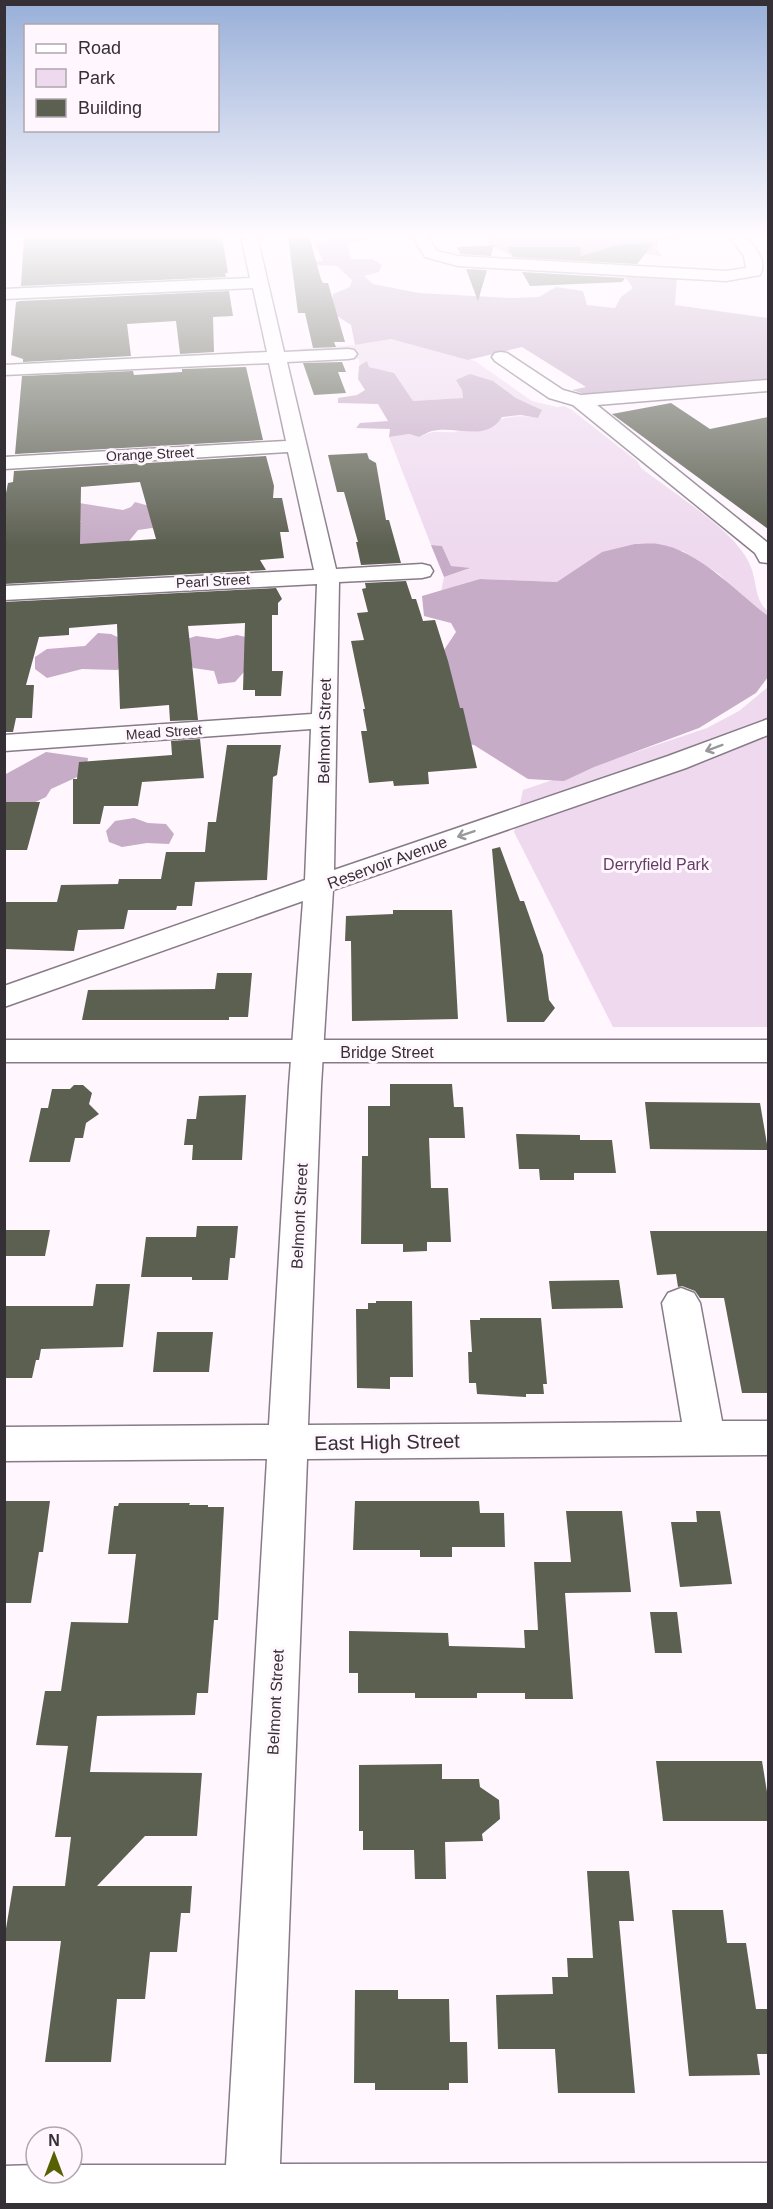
<svg xmlns="http://www.w3.org/2000/svg" width="773" height="2209" viewBox="0 0 773 2209" font-family="Helvetica,sans-serif">
<style>
.green{fill:#eed9ee}
.forest{fill:#c6acc6}
.building{fill:#5c6051;fill-rule:evenodd}
.lines{fill:none;stroke-linecap:round;stroke-linejoin:round}
.minor-casing{stroke:#877b87;stroke-width:3}
.major-casing{stroke:#877b87;stroke-width:3}
.minor{fill:#fff;fill-rule:evenodd}
.major{fill:#fff;fill-rule:evenodd}
.oneway{stroke:#9a989a}
.labels{text-anchor:middle;stroke-width:6;stroke-linejoin:round;paint-order:stroke}
.far-street-label{font-size:14px;fill:#353035;stroke:#fff6fe}
.street-label{font-size:16px;fill:#353035;stroke:#fff6fe}
.park-label{font-size:16px;fill:#633e64;stroke:#fff6fe}
.near-street-label{font-size:20px;fill:#353035;stroke:#fff6fe}
</style>
<rect width="100%" height="100%" fill="#fff6fe"/>
<g class="green">
<path d="M391,339L475,361L532,401L557,407L564,406L572,410L637,461L641,468C668,489 723,524 741,550C746,556 752,567 753,574C757,588 756,602 768,611V616L736,592L719,574L683,551L602,552L558,582L480,579L441,592L444,577L468,569L451,566L442,546L431,545L389,437L409,434L419,437C439,427 443,435 460,431C490,424 506,412 538,418L542,410L516,398L493,381L462,390L463,398L413,401L393,373L369,367L367,361L360,366L359,359L301,360L299,349L355,345Z"/>
<path d="M768,687V1027H613L514,832L523,790L707,728L739,711Z"/>
</g>
<g class="forest">
<path d="M343,236H363L365,240L348,243L351,259H372L382,265L379,272L364,276L373,284L419,293L512,298L539,297L556,287L583,291L587,305L615,308L621,297L633,288L623,274L677,276L675,305L768,318V379L584,394L572,390L586,387L522,347L468,360L391,339L355,345L351,325L331,312L333,294L350,287L352,280L337,266L315,265L307,262L323,261L315,244Z"/>
<path d="M493,236H677L681,237L658,240L657,249L663,257L625,249L609,252L622,263L516,258L486,243L493,239Z"/>
<path d="M367,361L369,367L394,373L413,401L463,398L462,390L456,380L470,374L493,381L516,398L542,410L538,418L521,415L502,417C486,443 457,425 432,431C428,432 423,435 419,437L409,434L389,437L390,429L356,428L360,423L388,421L378,404L338,403V398L357,395L365,390L358,379L359,366Z"/>
<path d="M73,502L123,510L131,507L135,502L153,507L158,531L152,528L138,530L125,546L73,547L75,529L81,521L56,522Z"/>
<path d="M635,544C642,544 651,543 658,544C699,550 736,592 768,616V677L756,693L699,728L594,767L564,781L528,779L474,745L442,738L444,650L456,632L451,623L424,616L422,596L480,579L557,582L602,552Z"/>
<path d="M431,545L442,546L451,566L470,568L444,577Z"/>
<path d="M98,633L111,634L124,640L133,663L117,670L82,669L47,678L35,669V657L47,649L85,646Z"/>
<path d="M237,635L250,638L260,654L235,682L218,684L214,671L193,668L181,641L196,636L218,639Z"/>
<path d="M46,752L88,758L86,773L51,789L46,797L25,807L5,805L6,774Z"/>
<path d="M134,818L148,823L166,824L174,834L169,844L147,843L122,847L109,842L106,831L115,821Z"/>
</g>
<g class="building">
<path d="M24,236H222L228,273H225L226,277L21,286Z"/>
<path d="M288,236H309L321,279L323,283H328L345,342H334L336,347L313,348L305,313H298Z"/>
<path d="M654,243L637,264L513,257L507,247H580L581,256L621,244Z"/>
<path d="M494,245L491,256L460,254L457,247Z"/>
<path d="M466,269L487,270L478,301Z"/>
<path d="M522,272L625,278L622,282L530,286Z"/>
<path d="M229,291L233,316L213,317L214,352L180,354L176,321L127,324L131,356L23,362V359L11,355L16,302L20,301Z"/>
<path d="M342,362L346,372H338L346,393L314,395L303,363Z"/>
<path d="M246,367L263,440L15,454L22,376L133,371L134,375L182,372V369Z"/>
<path d="M671,403L710,429L768,417V529L612,414Z"/>
<path d="M367,453L369,459L376,463L386,520H389L401,563L361,565L356,542H358L344,492H337L328,455Z"/>
<path d="M266,456L274,486L273,498H282L289,532H280L284,558L260,560L266,570L4,584V503L8,483L13,482L14,471ZM140,482L156,539L80,544L81,487Z"/>
<path d="M406,581L412,599H416L423,621L435,620L448,661L460,708H463L477,768L428,772L429,784L394,786L393,781L369,783L361,731H367L363,709H365L351,641L364,640L357,613L368,612L362,589L366,588L365,583Z"/>
<path d="M276,588L282,599L278,603V615H272V671H283L281,696H255V690H243L245,623L188,626L198,720L170,721L169,705L120,709L117,624L69,628V635L39,637L26,685H34L32,718H16L13,732H4V602Z"/>
<path d="M200,739L204,778L142,782L138,806H104L100,824H73V779H77L79,762L172,755L171,741Z"/>
<path d="M227,745H281L277,775L273,777L267,880L195,882L192,906H177L176,910H128L124,929L78,930L74,951L4,949V902H57L61,885L118,884L119,879H161L166,852H205L208,822H216Z"/>
<path d="M4,802H40L27,850H4Z"/>
<path d="M500,847L520,901H524L543,955L549,1000L555,1008L544,1022H507L492,849Z"/>
<path d="M393,910H452L458,1019L352,1021L351,941H345L346,916L393,914Z"/>
<path d="M217,973H252L248,1017H229V1020H82L88,990L215,989Z"/>
<path d="M390,1084H452L454,1107H463L465,1138H429L431,1188H448L451,1242H427V1251L403,1252V1244H361L362,1156H368V1106H390Z"/>
<path d="M74,1085H83L92,1093L89,1104L99,1114L86,1123L83,1138H75L70,1162H29L41,1108H48L52,1089H70Z"/>
<path d="M246,1095L242,1160H192L193,1145H184L187,1119H196L199,1096Z"/>
<path d="M645,1102L760,1103L768,1150L650,1149Z"/>
<path d="M516,1134L580,1135V1140H612L616,1173H574V1180H540L539,1169H519Z"/>
<path d="M197,1226H238L235,1258H230L228,1280H192V1277H141L146,1237H196Z"/>
<path d="M4,1230H50L45,1256H4Z"/>
<path d="M650,1231H768V1393H742L724,1298H700L695,1291L682,1286L678,1287L676,1274L657,1275Z"/>
<path d="M619,1280L623,1308L552,1309L549,1281Z"/>
<path d="M96,1284H130L123,1347L41,1349L39,1360H36L32,1378H4V1306H93Z"/>
<path d="M376,1301H412L413,1377H390V1389L357,1388L356,1309H368V1303H376Z"/>
<path d="M480,1318H541L547,1384H543L544,1394H526V1397L477,1394L476,1383H469L468,1352H472L470,1320H480Z"/>
<path d="M157,1332H213L209,1372H153Z"/>
<path d="M4,1501H50L43,1552H39L31,1603H4Z"/>
<path d="M355,1501H479L480,1513H504L505,1547H452V1557H420V1550H353Z"/>
<path d="M119,1503H190L189,1505H208V1507H224L218,1620H214L208,1693H197L195,1715L97,1716L90,1772L202,1773L197,1836H145L97,1886H192L190,1913H181L177,1952H150L145,1999H117L111,2062H45L61,1941H4L13,1886H65L71,1837H55L68,1746L36,1745L45,1691H61L71,1622L128,1623L136,1554H108L114,1506H118Z"/>
<path d="M566,1511H622L631,1592L565,1593L573,1699H525V1693H477V1698H415V1693H358V1673H349V1631L448,1633L449,1646L525,1648L524,1630H538L534,1562H571Z"/>
<path d="M696,1511H720L732,1584L680,1587L671,1522H697Z"/>
<path d="M650,1612H677L682,1653H655Z"/>
<path d="M656,1761H762L768,1798V1821H663Z"/>
<path d="M442,1764V1779H479L480,1787L499,1800L500,1819L482,1834L483,1841L445,1842L446,1879H415L414,1850H363V1831H359V1765Z"/>
<path d="M587,1871H629L634,1921H619L635,2093H558L555,2049H498L496,1995L553,1994L552,1977H568L567,1958H593Z"/>
<path d="M672,1910H723L727,1943H746L756,2009H768V2054H757L760,2075L689,2076Z"/>
<path d="M355,1990H398V1999H449L450,2042H467L468,2083H449V2090H375V2083H354Z"/>
</g>
<g class="lines">
<defs>
<g id="minor">
<path d="M241,236H257L284,352L348,349L354,350L357,354L354,358L348,359L287,362L336,569L422,564L430,566L433,571L430,576L422,578L339,582L334,870L668,756L768,719V735L686,768L333,890L321,1086L308,1425L682,1422L662,1303L668,1293L681,1288L694,1293L700,1303L722,1421H768V1455L307,1459L280,2164L768,2163V2204H4V2166L36,2165V2173H72V2165H226L267,1459L4,1461V1427L269,1425L289,1086L303,901L4,1007V986L305,880L311,729L4,751V735L312,714L317,584L4,600V586L314,570L288,452L4,469V457L286,441L269,363L4,375V365L267,352L253,288L4,299V289L250,278Z"/>
<path d="M412,236H428L437,251L458,256L726,271L746,268L744,256L729,236H745C754,247 768,260 760,275L726,281L458,266L425,257Z"/>
<path d="M501,352L507,353L563,390L581,395L768,380V391L597,405L768,543V563L760,562L755,553L573,405L549,398L495,361L492,357L495,353Z"/>
</g>
<rect id="major" x="4" y="1040" width="764" height="22"/>
</defs>
<use href="#minor" class="minor-casing"/>
<use href="#major" class="major-casing"/>
<use href="#minor" class="minor"/>
<use href="#major" class="major"/>
</g>
<defs><path id="oneway-shaft" d="M-6 0H5M1.5-3L5.5 0L1.5 3" fill="none" stroke-width="1.6" stroke-linecap="round" stroke-linejoin="round" transform="scale(1.5)"/></defs>
<g class="oneway">
<use href="#oneway-shaft" transform="translate(714 748) rotate(160)"/>
<use href="#oneway-shaft" transform="translate(466 834) rotate(161)"/>
</g>
<linearGradient id="sky" x2="0" y2="1"><stop stop-color="#98afd8"/><stop offset="0.43" stop-color="#fffbff"/><stop offset="1" stop-color="#fffbff" stop-opacity="0"/></linearGradient>
<rect width="773" height="546" fill="url(#sky)"/>
<g class="labels">
<g class="far-street-label">
<text transform="translate(150 454) rotate(-3)" y="5">Orange Street</text>
<text transform="translate(213 581) rotate(-3)" y="5">Pearl Street</text>
<text transform="translate(164 732) rotate(-4)" y="5">Mead Street</text>
</g>
<g class="street-label">
<text transform="translate(324 731) rotate(-89)" y="6">Belmont Street</text>
<text transform="translate(387 862) rotate(-20)" y="6">Reservoir Avenue</text>
<text x="387" y="1058">Bridge Street</text>
<text transform="translate(299 1216) rotate(-87)" y="6">Belmont Street</text>
<text transform="translate(275 1702) rotate(-87)" y="6">Belmont Street</text>
</g>
<g class="park-label">
<text x="656" y="870">Derryfield Park</text>
</g>
<g class="near-street-label">
<text transform="translate(387 1442) rotate(-1)" y="7">East High Street</text>
</g>
</g>
<rect width="773" height="2209" fill="none" stroke="#353035" stroke-width="12"/>
<rect x="24" y="24" width="195" height="108" fill="#fff6fe" stroke="#aea7ae" stroke-width="1.5"/>
<rect x="36" y="44" width="30" height="9" fill="#ffffff" stroke="#aea7ae" stroke-width="1.5"/>
<text x="78" y="54" font-size="18" fill="#353035">Road</text>
<rect x="36" y="69" width="30" height="18" fill="#eed9ee" stroke="#aea7ae" stroke-width="1.5"/>
<text x="78" y="84" font-size="18" fill="#353035">Park</text>
<rect x="36" y="99" width="30" height="18" fill="#5c6051" stroke="#aea7ae" stroke-width="1.5"/>
<text x="78" y="114" font-size="18" fill="#353035">Building</text>
<g transform="translate(54 2155)"><circle r="28" fill="#fff6fe" stroke="#aea7ae" stroke-width="1.5"/>
<path d="M0-4.5L10 22L0 15L-10 22Z" fill="#566202"/>
<text y="-9" font-size="16" font-weight="bold" text-anchor="middle" fill="#353035">N</text>
</g>
</svg>
